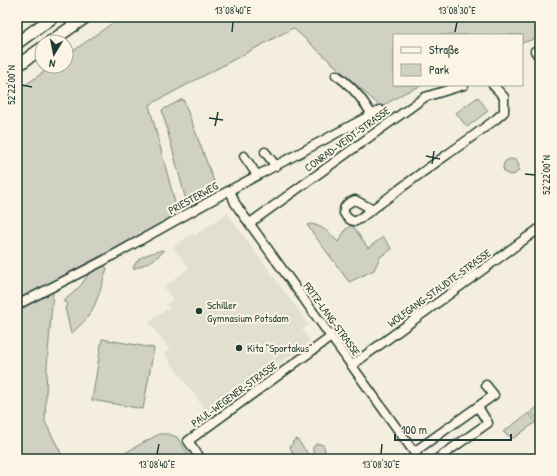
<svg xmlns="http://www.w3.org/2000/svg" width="557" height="476" viewBox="0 0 557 476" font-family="'Patrick Hand',sans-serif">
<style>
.built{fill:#e1dfd0}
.green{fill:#d0d1c2;stroke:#78877b}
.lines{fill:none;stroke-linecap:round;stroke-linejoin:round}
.minor-casing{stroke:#1f3d34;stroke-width:11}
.highway-casing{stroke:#1f3d34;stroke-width:14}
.minor{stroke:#fcf5e5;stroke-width:8}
.highway{stroke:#fcf5e5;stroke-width:11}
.ticks{fill:none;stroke:#1f3d34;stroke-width:1.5}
.poi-dot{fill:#1f3d34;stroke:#fcf5e5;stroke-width:1.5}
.labels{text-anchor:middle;stroke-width:4;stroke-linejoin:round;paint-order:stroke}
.street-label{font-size:11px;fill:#1f3d34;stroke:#fcf5e5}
.poi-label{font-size:11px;fill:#1f3d34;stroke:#fcf5e5;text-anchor:start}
.neatline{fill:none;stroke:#1f3d34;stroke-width:1.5}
.ticks-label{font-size:10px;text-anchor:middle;fill:#1f3d34}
</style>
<rect width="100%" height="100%" fill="#f3eede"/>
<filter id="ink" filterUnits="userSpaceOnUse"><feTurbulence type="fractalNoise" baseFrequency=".025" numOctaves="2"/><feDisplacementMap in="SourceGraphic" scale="8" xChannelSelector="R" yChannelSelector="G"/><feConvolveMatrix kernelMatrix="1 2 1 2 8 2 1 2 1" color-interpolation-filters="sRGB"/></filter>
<g filter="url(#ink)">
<path class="built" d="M227,213L309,325L302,329L310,341L208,413L164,354L170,350L149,322L169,308L166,304L173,300L164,287L189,268L173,247L193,233L194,236Z"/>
<g class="green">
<path d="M121,17H540V37L522,43V35H394V85H423L406,92L381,107L293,28L149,105L178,214L17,301V91L52,66H66V56Z"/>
<path d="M478,97L488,111L467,127L456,113Z"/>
<path d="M183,99L218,192L188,208L162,110Z"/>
<circle cx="511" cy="167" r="8"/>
<path d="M311,224C322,226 330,233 338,242L346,229L352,225L368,248L383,237L392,249L380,257L374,270L349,282L307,225Z"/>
<path d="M163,250V252C152,262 146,264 133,269C136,256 151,253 163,250Z"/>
<path d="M104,266L107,268C102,284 97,305 87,318C82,324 76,329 71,334L65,307L68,304L63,301L72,294L81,285L90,272Z"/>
<path d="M53,291L47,366L45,422L64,459H17V311Z"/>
<path d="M102,339L154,348L143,409L92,400Z"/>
<path d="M540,405V423L531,412Z"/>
<path d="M529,413L536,422L514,438H513L503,432Z"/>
<path d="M159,434H168L177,437L191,459H114Z"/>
<path d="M297,439L312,459C296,459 296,462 290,447L293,443L292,442Z"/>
<path d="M316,444H321L324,446L325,451L324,454L325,457L321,459L319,456L315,455L313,452V447Z"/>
</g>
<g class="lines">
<defs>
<g id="minor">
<path d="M535,51L540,58"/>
<path d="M336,75C350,84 363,100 372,115"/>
<path d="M265,152L276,166"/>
<path d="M244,156L257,175"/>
<path d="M230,190L235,203L239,209L419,459"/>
<path d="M374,208L368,207L355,200C349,202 343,205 344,213C346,217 351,222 356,221C359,220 363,216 366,214C375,207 384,201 393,194C427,168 462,145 496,119L504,112V97L493,85"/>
<path d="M250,223L425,97L464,85"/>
<path d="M17,305L103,261L230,190L380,110"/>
<path d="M352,365L540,228"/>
<path d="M414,452L494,395L486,385"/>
<path d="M201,459L188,441L331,337"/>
<path d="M437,459L488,423L478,407"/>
</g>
<g id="highway">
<path d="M50,42L86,17"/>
<path d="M17,43L53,17"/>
<path d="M17,66L42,48"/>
</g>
</defs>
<use href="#minor" class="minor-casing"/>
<use href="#highway" class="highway-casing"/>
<use href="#minor" class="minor"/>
<use href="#highway" class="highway"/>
</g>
</g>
<path class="ticks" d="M232,32L233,22M455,32L457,22M22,85L32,87M209,118L223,120M215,126L218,112M426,156L440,159M432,164L434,151M525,174L535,175M157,454L159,444M381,454L382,444"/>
<g class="poi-dot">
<circle cx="199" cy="311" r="4"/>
<circle cx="239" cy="348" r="4"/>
</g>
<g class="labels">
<g class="street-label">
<text transform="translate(347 139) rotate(-36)" y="4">CONRAD-VEIDT-STRASSE</text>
<text transform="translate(193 198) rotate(-29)" y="4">PRIESTERWEG</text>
<text transform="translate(439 288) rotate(-36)" y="4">WOLFGANG-STAUDTE-STRASSE</text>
<text transform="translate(332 319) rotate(54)" y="4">FRITZ-LANG-STRASSE</text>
<text transform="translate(234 394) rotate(-36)" y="4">PAUL-WEGENER-STRASSE</text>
</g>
<g class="poi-label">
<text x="207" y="309">Schiller<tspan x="207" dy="13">Gymnasium Potsdam</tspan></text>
<text x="247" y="352">Kita "Sportakus"</text>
</g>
</g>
<rect width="557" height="476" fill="none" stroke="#fcf5e5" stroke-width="44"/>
<rect x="393" y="34" width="130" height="52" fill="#fcf5e5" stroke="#a4ab9e"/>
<rect x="401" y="47" width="20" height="6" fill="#fcf5e5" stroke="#a4ab9e"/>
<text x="429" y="54" font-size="12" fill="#1f3d34">Straße</text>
<rect x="401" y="64" width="20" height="12" fill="#d0d1c2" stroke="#a4ab9e"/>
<text x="429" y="74" font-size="12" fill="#1f3d34">Park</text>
<g transform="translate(54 54) rotate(190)"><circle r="19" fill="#fcf5e5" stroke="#a4ab9e"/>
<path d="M0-3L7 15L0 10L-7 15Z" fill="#1f3d34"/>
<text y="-6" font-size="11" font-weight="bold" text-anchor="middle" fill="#1f3d34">N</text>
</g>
<path d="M395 434v6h116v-6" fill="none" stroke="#1f3d34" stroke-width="2"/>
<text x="401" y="434" font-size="12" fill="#1f3d34" stroke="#fcf5e5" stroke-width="3" paint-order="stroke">100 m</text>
<rect x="22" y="22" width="513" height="432" class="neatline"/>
<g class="ticks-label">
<text x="233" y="14">13°08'40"E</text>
<text x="457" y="14">13°08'30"E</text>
<text transform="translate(11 85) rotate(-90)" y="4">52°22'00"N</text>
<text transform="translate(546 175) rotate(-90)" y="4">52°22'00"N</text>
<text x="157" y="468">13°08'40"E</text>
<text x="381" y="468">13°08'30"E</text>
</g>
</svg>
